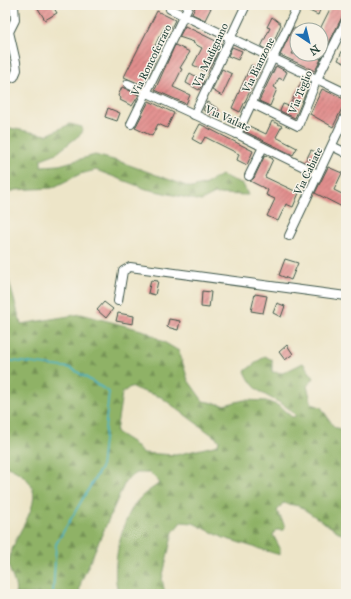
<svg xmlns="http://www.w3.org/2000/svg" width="351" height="599" viewBox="0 0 351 599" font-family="'IM FELL Great Primer',serif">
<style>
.forest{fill:url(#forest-firs);stroke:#57784d;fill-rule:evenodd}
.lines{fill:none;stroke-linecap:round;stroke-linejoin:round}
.stream{stroke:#4bb5c8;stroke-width:1.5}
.building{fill:url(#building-hatch)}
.minor-casing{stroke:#3e564a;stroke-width:10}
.minor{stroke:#fff;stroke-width:8}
.labels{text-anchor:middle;stroke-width:3;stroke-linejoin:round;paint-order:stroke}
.street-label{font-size:11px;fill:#1f3d34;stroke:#f7f3e8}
</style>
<defs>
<pattern id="forest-firs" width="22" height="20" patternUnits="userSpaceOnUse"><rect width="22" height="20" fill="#8fb266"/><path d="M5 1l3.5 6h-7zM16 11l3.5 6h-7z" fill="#749255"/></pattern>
<pattern id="building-hatch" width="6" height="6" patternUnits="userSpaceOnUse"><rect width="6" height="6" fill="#e28f8e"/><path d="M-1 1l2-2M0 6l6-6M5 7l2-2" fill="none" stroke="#b77675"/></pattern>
</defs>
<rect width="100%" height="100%" fill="#f7f3e8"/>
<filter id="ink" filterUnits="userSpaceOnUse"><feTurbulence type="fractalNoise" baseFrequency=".025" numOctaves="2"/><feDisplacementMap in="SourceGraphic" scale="8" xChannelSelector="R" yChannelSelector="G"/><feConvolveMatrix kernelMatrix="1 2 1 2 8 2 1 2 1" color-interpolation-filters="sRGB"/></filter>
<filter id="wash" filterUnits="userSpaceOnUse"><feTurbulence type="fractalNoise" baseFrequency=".012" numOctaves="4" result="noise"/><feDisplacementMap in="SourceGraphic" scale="16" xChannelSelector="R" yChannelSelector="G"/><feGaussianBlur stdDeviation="0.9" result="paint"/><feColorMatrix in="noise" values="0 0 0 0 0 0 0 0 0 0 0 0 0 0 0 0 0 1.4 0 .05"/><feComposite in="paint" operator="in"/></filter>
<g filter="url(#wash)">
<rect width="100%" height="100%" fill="#ede5c8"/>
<g class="forest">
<path d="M70,124L82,127V133L57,153L41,159V166L59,165L95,155L121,162L192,188L206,184L221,175L243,184L248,195L215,194L201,201L146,189L96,170L80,174L52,188L15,190L5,195V127L47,135Z"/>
<path d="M5,267L21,324L81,314L145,331L179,351L188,380L203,401L224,405L244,400L266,401L279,406L292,417L296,416C279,395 257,401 245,371L265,356L272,360V372L283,373L303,363L314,378L307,386L312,404L321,407L334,427L346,431V537L299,506L283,503L277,511L285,526L284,530H276L273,535L280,548V555L224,538L193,523L181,522L173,532L162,579L165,594H119C109,571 122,515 140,498C146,492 153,488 160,483L150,473H137L126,480L81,582L79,594H15C18,584 9,574 9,564C11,527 66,490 5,466ZM130,387L161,397L219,440L218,445L176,455L142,453L132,442L116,432L122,393Z"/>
</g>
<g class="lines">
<path class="stream" d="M5,360L71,368L109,392L101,468L56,544L53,594"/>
</g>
<g id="blocks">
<g class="building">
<path d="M36,5H52L57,13L45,20Z"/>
<path d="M196,5H204L211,8L205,20L192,14Z"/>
<path d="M304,5H322L318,15L303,8Z"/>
<path d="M332,5L345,11L321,59V27Z"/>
<path d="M157,11L175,20L171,28L166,26L159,37L155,46L159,48L154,60H155L145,82H144L142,85L124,77Z"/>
<path d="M272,17L281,24L270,51L261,47L270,28L267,27Z"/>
<path d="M185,26L222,44L207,72L193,65L202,48L193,43L194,42L179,37Z"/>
<path d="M293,28L297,29V44L292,54H310L321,59L315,71L280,55Z"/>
<path d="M346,43V64L338,60Z"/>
<path d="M175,45L190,52L180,68L182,69L173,87L190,95L186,104L155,90Z"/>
<path d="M232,47L242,51L238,60L228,56Z"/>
<path d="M251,65L260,70L240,112L232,108Z"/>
<path d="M276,66L287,72L283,80L279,78L274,87L277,89L270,106L259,101Z"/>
<path d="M222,69L232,74L222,96L212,90Z"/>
<path d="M190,73L204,81L199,90L186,83Z"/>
<path d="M303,79L310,83L295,118L280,111L283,104L289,106Z"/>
<path d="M122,87L139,95L132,106L120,100L121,98L118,96Z"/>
<path d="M322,89L346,100L333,127L310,114Z"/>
<path d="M149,101L174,113L167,128L158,124L152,136L135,128Z"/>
<path d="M207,102L219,109L215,117L203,110Z"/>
<path d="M108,108L120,113L117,121L105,117Z"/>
<path d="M272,121L282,126L276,137L297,148L293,155L244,131L247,125L266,134Z"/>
<path d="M200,124L253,151L247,165L237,160L239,154L205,137L201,144L192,139Z"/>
<path d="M311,150L320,154L314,166L305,162Z"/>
<path d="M265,155L273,159L265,177L299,193L293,207L286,204L278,221L267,216L275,199L266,195L268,190L250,181L254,178Z"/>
<path d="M328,167L342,173L334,190L346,196V209L315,193Z"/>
<path d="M285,259L298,263L291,280L279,275Z"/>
<path d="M151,280L158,281L155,295L148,293Z"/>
<path d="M202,291L211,292L209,308L201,307Z"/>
<path d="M255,294L267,296L263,313L251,311Z"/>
<path d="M104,302L113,309L106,318L97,310Z"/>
<path d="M277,303L285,306L281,317L273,313Z"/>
<path d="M118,313L134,316L133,324L116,321Z"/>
<path d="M169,319L180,321L178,330L167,327Z"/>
<path d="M287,345L293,354L285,360L279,352Z"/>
</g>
</g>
</g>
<g filter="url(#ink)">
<use href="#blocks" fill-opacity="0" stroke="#3e564a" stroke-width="1"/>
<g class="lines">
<defs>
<g id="minor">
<path d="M170,9L346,93"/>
<path d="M5,80L14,77L17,70L16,62L9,32L15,20L14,5"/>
<path d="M128,84L237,134L318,174"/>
<path d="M251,103L298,126L317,79L346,21"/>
<path d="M194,115L246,5"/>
<path d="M131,124L189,5"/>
<path d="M237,134L298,5"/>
<path d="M332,146L346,153"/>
<path d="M249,176L263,147"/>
<path d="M289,236L346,115"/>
<path d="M118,301L123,271L130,267L346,296"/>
</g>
</defs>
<use href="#minor" class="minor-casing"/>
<use href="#minor" class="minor"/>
</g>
</g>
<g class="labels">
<g class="street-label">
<text transform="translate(210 55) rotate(-65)" y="4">Via Madignano</text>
<text transform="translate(151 60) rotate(-64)" y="4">Via Roncoferraro</text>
<text transform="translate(258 65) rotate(-64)" y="4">Via Bianzone</text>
<text transform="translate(300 92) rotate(-68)" y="4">Via Teglio</text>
<text transform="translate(228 118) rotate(24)" y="4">Via Vailate</text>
<text transform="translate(308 171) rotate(-64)" y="4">Via Cabiate</text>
</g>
</g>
<rect width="351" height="599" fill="none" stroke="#f7f3e8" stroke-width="20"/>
<g transform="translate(309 42) rotate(145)"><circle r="19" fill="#f7f3e8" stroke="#a1aaa0"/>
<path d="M0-3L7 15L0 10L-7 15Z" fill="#1f6fb2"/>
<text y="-6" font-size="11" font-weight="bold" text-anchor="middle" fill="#1f3d34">N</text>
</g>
</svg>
